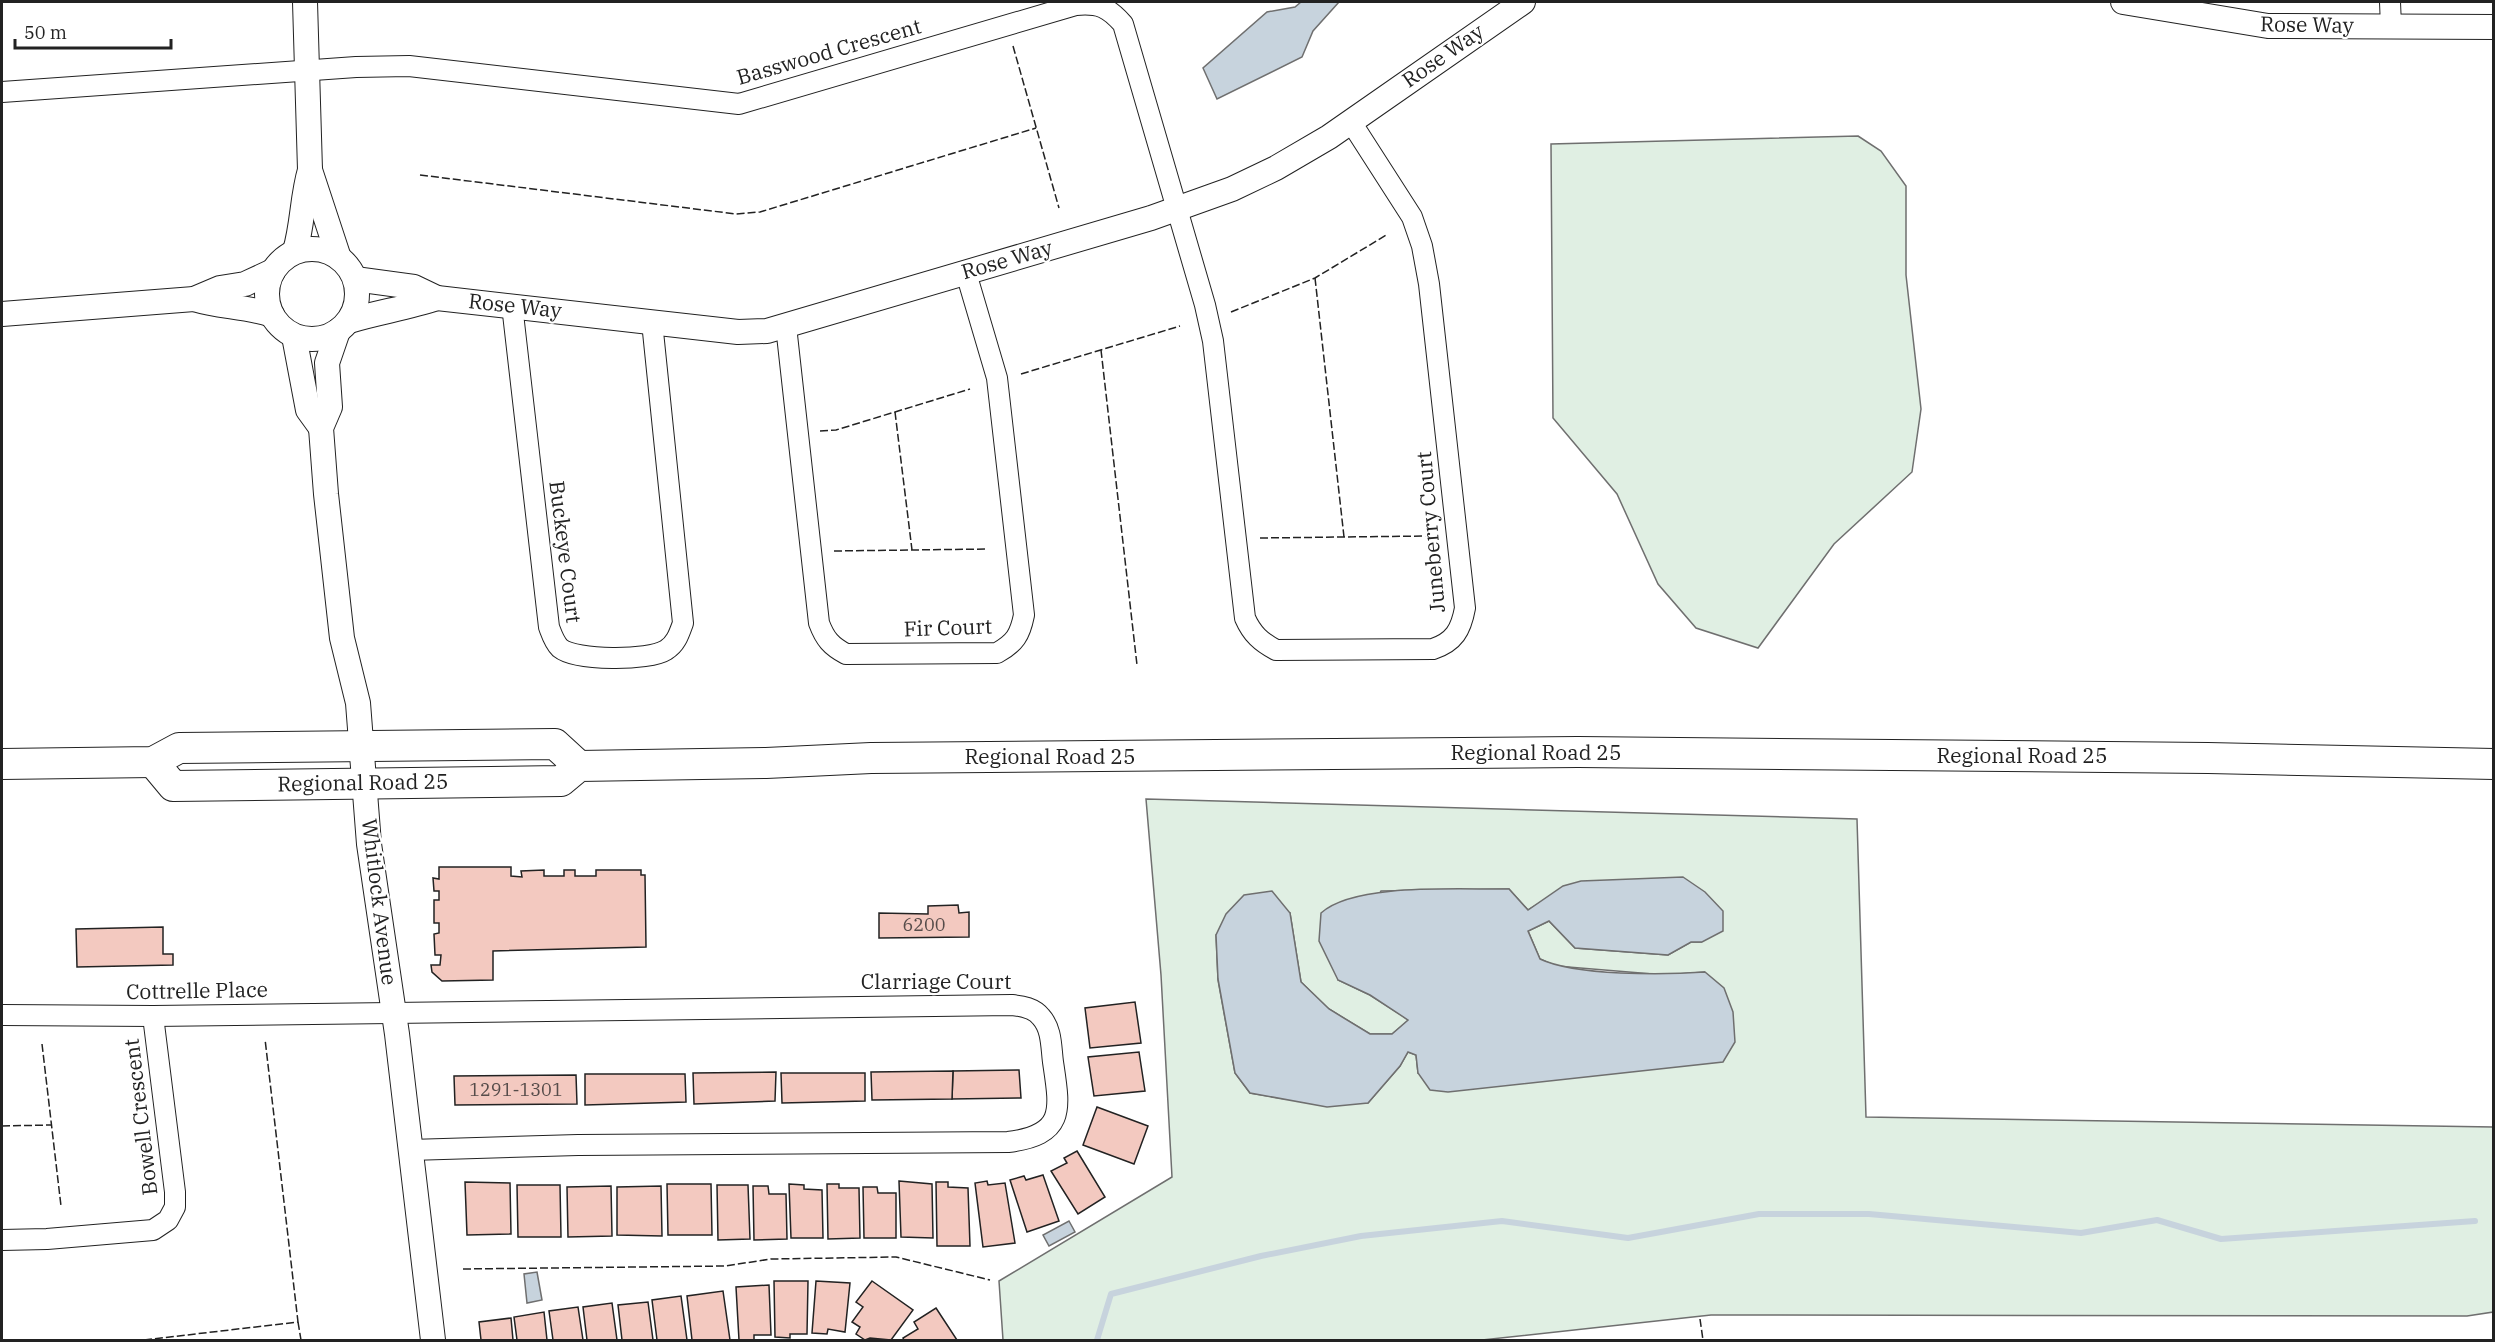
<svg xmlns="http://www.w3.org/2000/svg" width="2495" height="1342" viewBox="0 0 2495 1342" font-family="'IBM Plex Serif',serif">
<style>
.green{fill:#e0efe3;stroke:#6f6f6f;stroke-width:1.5;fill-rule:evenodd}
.water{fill:#c7d3dd;stroke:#6f6f6f;stroke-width:1.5}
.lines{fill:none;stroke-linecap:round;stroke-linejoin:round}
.stream{stroke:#c7d3dd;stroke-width:6}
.building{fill:#f3c9c0;stroke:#222;stroke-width:1.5}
.minor-casing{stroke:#222;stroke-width:22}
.tertiary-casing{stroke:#222;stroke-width:26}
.primary-casing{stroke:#222;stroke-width:32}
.minor{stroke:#fff;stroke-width:20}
.tertiary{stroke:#fff;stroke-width:24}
.primary{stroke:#fff;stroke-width:30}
.fence{stroke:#222;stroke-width:1.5;stroke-dasharray:8 3;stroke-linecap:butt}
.labels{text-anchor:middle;stroke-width:4.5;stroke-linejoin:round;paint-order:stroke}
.number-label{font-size:18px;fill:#564c4a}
.street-label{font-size:21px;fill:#222;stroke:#fff}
</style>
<rect width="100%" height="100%" fill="#fff"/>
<g class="green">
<path d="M1858,136L1881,151L1906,186V275L1921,409L1912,472L1834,544L1758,648L1696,628L1658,584L1617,494L1553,418L1551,144Z"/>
<path d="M1146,799L1857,819L1866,1117L2493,1127V1312L2467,1316L1711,1315L1482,1340H1003L999,1281L1172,1177L1161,975ZM1509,889L1528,910L1541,902L1702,942H1691L1668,955L1575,948L1549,921L1528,931L1540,959L1556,966L1665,975L1705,972L1418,1073L1416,1055L1408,1052L1400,1066L1368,1103L1285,1099L1250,1093L1235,1073L1218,980L1216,935L1290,913L1301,982L1329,1009L1370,1034H1392L1409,1020L1370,995L1338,980L1381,891Z"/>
</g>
<g class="water">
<path d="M1301,2H1339L1313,31L1302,57L1217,99L1203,68L1267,12L1295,7Z"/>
<path d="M1683,877L1705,892L1723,911V931L1702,942H1691L1668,955L1575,948L1549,921L1528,931L1540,959C1576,976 1664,975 1705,972L1724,988L1733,1012L1735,1042L1723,1062L1448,1092L1430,1090L1418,1073L1416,1055L1408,1052L1400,1066L1368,1103L1327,1107L1250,1093L1235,1073L1218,979L1216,935L1226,914L1244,895L1272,891L1290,913L1301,982L1329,1009L1370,1034H1392L1408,1020L1370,995L1338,980L1319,941L1321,913C1355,882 1463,890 1509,889L1528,910L1563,886L1581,881Z"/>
<path d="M1069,1221L1075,1232L1049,1246L1043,1235Z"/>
<path d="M537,1272L542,1300L527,1303L524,1274Z"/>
</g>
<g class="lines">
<path class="stream" d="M1097,1340L1111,1294L1261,1256L1361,1236L1502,1221L1628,1238L1759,1214H1869L2081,1233L2157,1220L2221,1239L2475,1221"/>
</g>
<g class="building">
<path d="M439,867H511V876L522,877L521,871L544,870V876H564V870H575V876H596V870H641V875H645L646,947L493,951V980L442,981L432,972L431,965H440L441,955H435L434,934L439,933V923H434V900H439V891H434L433,878L439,879Z"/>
<path d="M958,905L959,913L969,912V937L879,938V913L928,914V906Z"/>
<path d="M163,927V954H173V965L77,967L76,929Z"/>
<path d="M1135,1002L1141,1043L1090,1048L1085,1008Z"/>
<path d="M1139,1052L1145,1091L1094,1096L1088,1057Z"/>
<path d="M1019,1070L1021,1098L952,1099L953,1071Z"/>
<path d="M953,1071L952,1099L872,1100L871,1072Z"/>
<path d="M776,1072L775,1101L694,1104L693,1073Z"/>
<path d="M781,1073H865V1101L782,1103Z"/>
<path d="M585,1074H685L686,1102L585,1105Z"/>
<path d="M576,1075L577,1104L455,1105L454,1076Z"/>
<path d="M1097,1107L1148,1126L1134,1164L1083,1145Z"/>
<path d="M1077,1151L1105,1197L1078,1214L1051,1171L1067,1163L1064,1158Z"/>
<path d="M1043,1175L1059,1221L1027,1232L1010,1180L1024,1176L1026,1180Z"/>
<path d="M899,1181L932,1184L933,1238L901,1237Z"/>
<path d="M987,1181L988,1185L1005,1183L1015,1243L983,1247L975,1183Z"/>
<path d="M465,1182L510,1183L511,1234L467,1235Z"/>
<path d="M936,1182H948V1187L968,1188L970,1246H937Z"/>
<path d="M667,1184H711L712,1235H668Z"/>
<path d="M789,1184L804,1185V1189L822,1190L823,1238H791Z"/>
<path d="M827,1184H839V1188H859L860,1238L828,1239Z"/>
<path d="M517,1185H560L561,1237H518Z"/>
<path d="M717,1185H748L750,1239L718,1240Z"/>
<path d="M611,1186L612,1236L568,1237L567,1187Z"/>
<path d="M661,1186L662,1236L617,1235V1187Z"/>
<path d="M753,1186H768L769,1194H786L787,1239L754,1240Z"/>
<path d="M863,1187H877L878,1193H896V1238H864Z"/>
<path d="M774,1281H808L807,1334H790V1338L775,1337Z"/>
<path d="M816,1281L850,1283L845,1332L828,1329L827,1334L812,1333Z"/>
<path d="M872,1281L913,1310L891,1340L870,1338L865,1340L856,1334L860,1327L852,1322L863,1307L856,1302Z"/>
<path d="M769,1285L771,1335H754V1340H739L736,1287Z"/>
<path d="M723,1291L730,1340H692L687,1296Z"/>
<path d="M681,1296L687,1340H657L652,1300Z"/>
<path d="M648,1302L653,1340H622L618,1305Z"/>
<path d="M612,1303L617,1340H587L583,1307Z"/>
<path d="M578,1307L583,1340H553L549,1311Z"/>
<path d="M936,1308L957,1340H904L903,1338L918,1329L914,1322Z"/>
<path d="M544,1312L547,1340H517L514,1317Z"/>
<path d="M511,1318L513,1340H481L479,1322Z"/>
</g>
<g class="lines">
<defs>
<g id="minor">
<path d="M2390,2L2391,26"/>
<path d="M2,92L356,67L409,66L739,104L1076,5C1099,3 1108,7 1123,24L1205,305L1213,341L1245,618C1252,634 1261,642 1276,650L1433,649C1454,642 1461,630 1465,608L1429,284L1422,246L1412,217L1351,122"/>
<path d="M512,305L549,627C552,635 554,642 560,648C576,661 649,661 666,650C676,644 679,634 683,623L652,322"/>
<path d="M786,326L819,623C825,639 831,646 846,654L997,653C1015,643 1020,635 1024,615L997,378L966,273"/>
<path d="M2,1015L153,1016L1012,1005C1022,1006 1034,1008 1041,1017C1052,1029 1051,1047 1053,1062C1060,1109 1066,1135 1008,1142L578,1145L410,1150"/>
<path d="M2,1240L47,1239L153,1230L168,1220L175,1207V1192L153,1016"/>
</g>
<g id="tertiary">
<path d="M305,2L310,170L338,255"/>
<path d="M2123,2L2268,26L2494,27"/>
<circle cx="312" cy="294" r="45"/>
<path d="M295,251C303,224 302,197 310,170"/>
<path d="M355,279L414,287L437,298L738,332L767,331L1151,218L1232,189L1276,168L1329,137L1523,2"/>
<path d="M194,299C220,307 246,306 272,315"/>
<path d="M2,314L194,299L220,288L245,284L273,271"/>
<path d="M349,321C378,312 408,308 437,298"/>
<path d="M338,331L327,363L330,407L321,428L326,494L342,638L358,703L369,844L397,1034L433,1340"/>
<path d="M294,336L308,410L321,428"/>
</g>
<g id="primary">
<path d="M153,762L173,786L561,781L579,766L766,763L871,758L1578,752L2208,758L2494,764"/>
<path d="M2,764L153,762L179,748L555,744L579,766"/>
</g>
</defs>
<use href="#minor" class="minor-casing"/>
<use href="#tertiary" class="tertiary-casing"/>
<use href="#primary" class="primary-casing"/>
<use href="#minor" class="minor"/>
<use href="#tertiary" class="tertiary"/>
<use href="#primary" class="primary"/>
<g class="fence">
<path d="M1013,46L1059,208"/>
<path d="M420,175L736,214L760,212L1036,128"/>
<path d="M1315,278L1344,537"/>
<path d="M1231,312L1315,278L1388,234"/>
<path d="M1101,350L1137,665"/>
<path d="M1021,374L1180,326"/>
<path d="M895,412L912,550"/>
<path d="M820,431L836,430L970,389"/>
<path d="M1260,538L1427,536"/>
<path d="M834,551L987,549"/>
<path d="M42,1044L61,1206"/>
<path d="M2,1126L51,1125"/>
<path d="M463,1269L725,1266L771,1259L896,1257L990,1280"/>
<path d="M1700,1319L1703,1340"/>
<path d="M298,1322L301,1340"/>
<path d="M144,1340L298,1322L265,1039"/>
</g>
</g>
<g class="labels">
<g class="number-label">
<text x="924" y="931">6200</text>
<text x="516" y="1096">1291-1301</text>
</g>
<g class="street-label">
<text transform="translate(2307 25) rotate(1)" y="7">Rose Way</text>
<text transform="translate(829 52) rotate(-16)" y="7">Basswood Crescent</text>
<text transform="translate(1443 56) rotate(-35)" y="7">Rose Way</text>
<text transform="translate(1007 260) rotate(-16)" y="7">Rose Way</text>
<text transform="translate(515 306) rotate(6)" y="7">Rose Way</text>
<text transform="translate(1431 532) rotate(-95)" y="7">Juneberry Court</text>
<text transform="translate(565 552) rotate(83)" y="7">Buckeye Court</text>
<text transform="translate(948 628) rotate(-2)" y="7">Fir Court</text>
<text x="1536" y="760">Regional Road 25</text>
<text x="2022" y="763">Regional Road 25</text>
<text x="1050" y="764">Regional Road 25</text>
<text transform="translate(363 783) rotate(-1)" y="7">Regional Road 25</text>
<text transform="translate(379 902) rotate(83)" y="7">Whitlock Avenue</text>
<text x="936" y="989">Clarriage Court</text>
<text transform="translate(197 991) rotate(-1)" y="7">Cottrelle Place</text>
<text transform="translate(141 1117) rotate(-97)" y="7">Bowell Crescent</text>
</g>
</g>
<rect width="2495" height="1342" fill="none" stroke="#222222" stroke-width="6"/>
<path d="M15 39v9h156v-9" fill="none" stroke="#222222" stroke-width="3"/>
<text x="24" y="39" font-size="18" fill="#222222" stroke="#ffffff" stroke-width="4.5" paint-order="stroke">50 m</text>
</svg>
